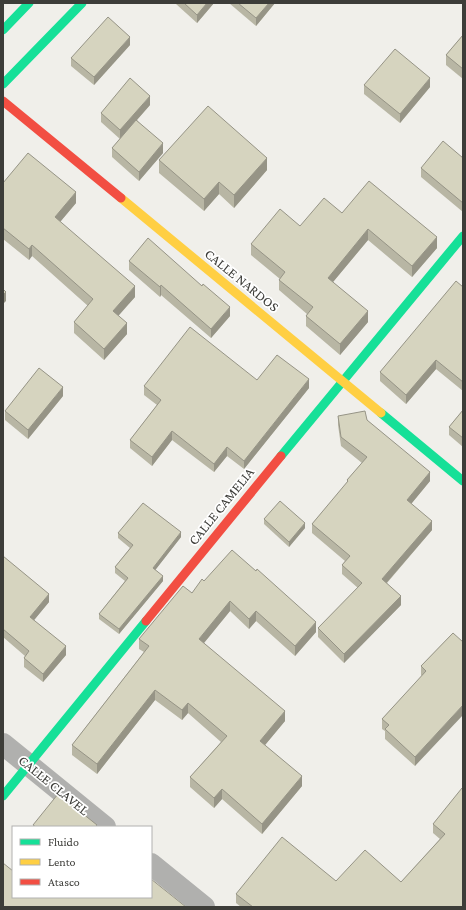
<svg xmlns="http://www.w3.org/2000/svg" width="466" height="910" viewBox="0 0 466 910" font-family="'Crimson Pro',serif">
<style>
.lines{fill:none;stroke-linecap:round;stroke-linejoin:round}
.street{stroke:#b0b0ae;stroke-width:22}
.fast{stroke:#16e098;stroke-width:9}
.slow{stroke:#ffcf43;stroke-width:9}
.jam{stroke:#f24e42;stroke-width:9}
.wall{fill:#b8b6a4}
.shaded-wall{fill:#969486}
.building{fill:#d6d4bf;stroke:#969486}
.labels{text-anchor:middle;stroke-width:3.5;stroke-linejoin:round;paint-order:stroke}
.street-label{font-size:14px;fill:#3d3d39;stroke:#fff}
</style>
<rect width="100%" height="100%" fill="#f0efea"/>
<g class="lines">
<g class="street">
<path d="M3,744L105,827"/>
<path d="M151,864L204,907"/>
</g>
<g class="fast">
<path d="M3,30L29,3"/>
<path d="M3,84L82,3"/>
<path d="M381,413L463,481"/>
<path d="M281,456L463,236"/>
<path d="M3,796L146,621"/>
</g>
<path class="slow" d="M121,198L381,413"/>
<g class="jam">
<path d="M3,101L121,198"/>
<path d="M146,621L281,456"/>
</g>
</g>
<g class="wall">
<path d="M176,3H214L197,23L176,4Z"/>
<path d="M229,3H275L256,26Z"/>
<path d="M463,35V79L446,65V55Z"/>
<path d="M130,45L94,85L71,66V58Z"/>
<path d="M364,85L430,87L400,123L364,94Z"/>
<path d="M150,105L137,120L163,153L139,181L112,157V148L120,139L101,122V113Z"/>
<path d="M463,158V212L421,177V168Z"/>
<path d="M159,160L267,170L234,208L219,194L204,211L159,173Z"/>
<path d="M3,183L76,203L60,222L135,297L118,315L127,334L104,360L74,333V322L88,306L32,256L29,260L3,239Z"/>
<path d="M342,213L437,248L412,277L368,240L333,282L368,322L340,355L306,326V316L307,314L279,290V280L280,279L251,255V244Z"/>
<path d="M129,261L230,316L211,338L161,295L160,297L129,270Z"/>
<path d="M463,287V391L436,369L406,404L380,381V372Z"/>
<path d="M257,380L309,388L244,469L227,456L214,472L172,440L152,466L130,448V440L157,405L144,395V386Z"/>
<path d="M63,396L28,439L5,420V411Z"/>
<path d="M463,410V447L449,435V427Z"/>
<path d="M338,416L367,420L430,481L411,504L432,530L387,583L401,605L344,663L318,637V628L358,588L342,574V565L345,561L312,533V524L347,483V480L362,463L341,446L338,425Z"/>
<path d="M264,519L305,528L289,547L264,524Z"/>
<path d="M118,533L181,537L155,570L163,581L119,634L99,619V614L125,581L115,573V567L130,548L118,538Z"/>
<path d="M3,556L49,602L34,620L66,655L43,682L24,667V658L25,656L3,637Z"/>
<path d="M204,581L316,632L295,656L256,621L249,629L230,611L204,643L285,721L265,745L302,786L262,834L222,799L214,808L190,787V777L221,742L188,713L182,720L155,700L97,774L72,755V745L144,652L139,649V639L192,593Z"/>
<path d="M453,633L415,766L385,739V731L382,729V719L422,676L421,675V666Z"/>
<path d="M463,790V907H241L236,903V894L336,881L401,882L440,839L433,833V824Z"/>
</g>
<g class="shaded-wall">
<path d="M207,3H214L197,23V15Z"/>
<path d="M269,3H275L256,26V18Z"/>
<path d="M130,37V45L94,85V77Z"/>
<path d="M430,78V87L400,123V114Z"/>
<path d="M150,96V105L120,139V130Z"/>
<path d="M163,143V153L139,181V172Z"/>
<path d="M267,158V170L234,208V195Z"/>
<path d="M219,182V194L204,211V199Z"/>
<path d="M76,192V203L55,228V217Z"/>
<path d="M368,229V240L328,288V278Z"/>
<path d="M437,237V248L412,277V266Z"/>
<path d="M32,245V256L29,260V249Z"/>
<path d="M161,285V295L160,297V287Z"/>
<path d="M135,286V297L113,322V311Z"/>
<path d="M6,292V301L3,304V295Z"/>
<path d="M230,307V316L211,338V329Z"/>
<path d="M368,311V322L340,355V344Z"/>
<path d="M127,323V334L104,360V349Z"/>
<path d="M436,360V369L406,404V395Z"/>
<path d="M309,379V388L244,469V461Z"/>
<path d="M63,387V396L28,439V430Z"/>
<path d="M172,431V440L152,466V457Z"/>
<path d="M227,447V456L214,472V464Z"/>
<path d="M430,472V481L407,509V500Z"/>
<path d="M432,521V530L382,588V579Z"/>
<path d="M305,523V528L289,547V542Z"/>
<path d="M181,532V537L153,573V568Z"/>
<path d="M163,576V581L119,634V629Z"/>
<path d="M49,594V602L30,625V617Z"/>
<path d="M401,596V605L344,663V654Z"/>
<path d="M230,601V611L199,649V639Z"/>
<path d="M256,611V621L249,629V619Z"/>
<path d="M316,622V632L295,656V646Z"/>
<path d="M66,646V655L43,682V674Z"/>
<path d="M155,690V700L97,774V764Z"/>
<path d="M188,703V713L182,720V710Z"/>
<path d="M463,705V715L415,766V757Z"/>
<path d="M285,711V721L260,751V741Z"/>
<path d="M302,776V786L262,834V824Z"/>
<path d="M222,789V799L214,808V798Z"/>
</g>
<g class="building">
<path d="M184,3H207L197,15Z"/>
<path d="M238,3H269L256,18Z"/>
<path d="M108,17L130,37L94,77L71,58Z"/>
<path d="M463,35V69L446,55Z"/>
<path d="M395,49L430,78L400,114L364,85Z"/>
<path d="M130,78L150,96L120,130L101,113Z"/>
<path d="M208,106L267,158L234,195L219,182L204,199L159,160Z"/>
<path d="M136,120L163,143L139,172L112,148Z"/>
<path d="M443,141L463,158V203L421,168Z"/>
<path d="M28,153L76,192L55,217L135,286L113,311L127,323L104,349L74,322L93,299L32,245L29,249L3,228V183Z"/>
<path d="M369,181L437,237L412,266L368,229L328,278L368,311L340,344L306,316L313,307L279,280L285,272L251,244L280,209L300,226L324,198L342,213Z"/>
<path d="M148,238L202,286L203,284L230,307L211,329L161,285L160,287L129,261Z"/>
<path d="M456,281L463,287V382L436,360L406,395L380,372Z"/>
<path d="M3,289L6,292L3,295Z"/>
<path d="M190,327L257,380L277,355L309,379L244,461L227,447L214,464L172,431L152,457L130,440L161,400L144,386Z"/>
<path d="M39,368L63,387L28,430L5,411Z"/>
<path d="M463,410V438L449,427Z"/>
<path d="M365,411L367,420L430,472L407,500L432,521L382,579L401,596L344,654L318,628L362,583L342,565L350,556L312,524L348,481L347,480L367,457L341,437L338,416Z"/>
<path d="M280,501L305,523L289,542L264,519Z"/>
<path d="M143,503L181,532L153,568L163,576L119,629L99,614L128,578L115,567L133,545L118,533Z"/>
<path d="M232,550L256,571L257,569L316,622L295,646L256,611L249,619L230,601L199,639L285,711L260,741L302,776L262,824L222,789L214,798L190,777L227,736L188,703L182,710L155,690L97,764L72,745L149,646L139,639L183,586L192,593L202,579L204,581Z"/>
<path d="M3,556L49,594L30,617L66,646L43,674L24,658L29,651L3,629Z"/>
<path d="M453,633L463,642V705L415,757L385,729L389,725L382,719L426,671L421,666Z"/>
<path d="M462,788L463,790V907H253L236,894L282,837L336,881L365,850L401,882L445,834L433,824Z"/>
<path d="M58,794L97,825L95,827H36L33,825Z"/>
<path d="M3,863L13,871V897H151V879L186,907H3Z"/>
</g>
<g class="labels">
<g class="street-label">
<text transform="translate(242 280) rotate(39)" y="5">CALLE NARDOS</text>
<text transform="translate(221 506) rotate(-51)" y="5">CALLE CAMELIA</text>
<text transform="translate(54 785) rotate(39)" y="5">CALLE CLAVEL</text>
</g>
</g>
<rect width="466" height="910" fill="none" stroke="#3d3d39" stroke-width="8"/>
<rect x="12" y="826" width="140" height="72" fill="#ffffff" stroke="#b1b1b0"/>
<rect x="20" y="839" width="20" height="6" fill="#16e098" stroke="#b1b1b0"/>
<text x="48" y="846" font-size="12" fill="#3d3d39">Fluido</text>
<rect x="20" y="859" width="20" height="6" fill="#ffcf43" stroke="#b1b1b0"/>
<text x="48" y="866" font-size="12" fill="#3d3d39">Lento</text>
<rect x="20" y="879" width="20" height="6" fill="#f24e42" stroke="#b1b1b0"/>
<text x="48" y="886" font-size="12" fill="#3d3d39">Atasco</text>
</svg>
